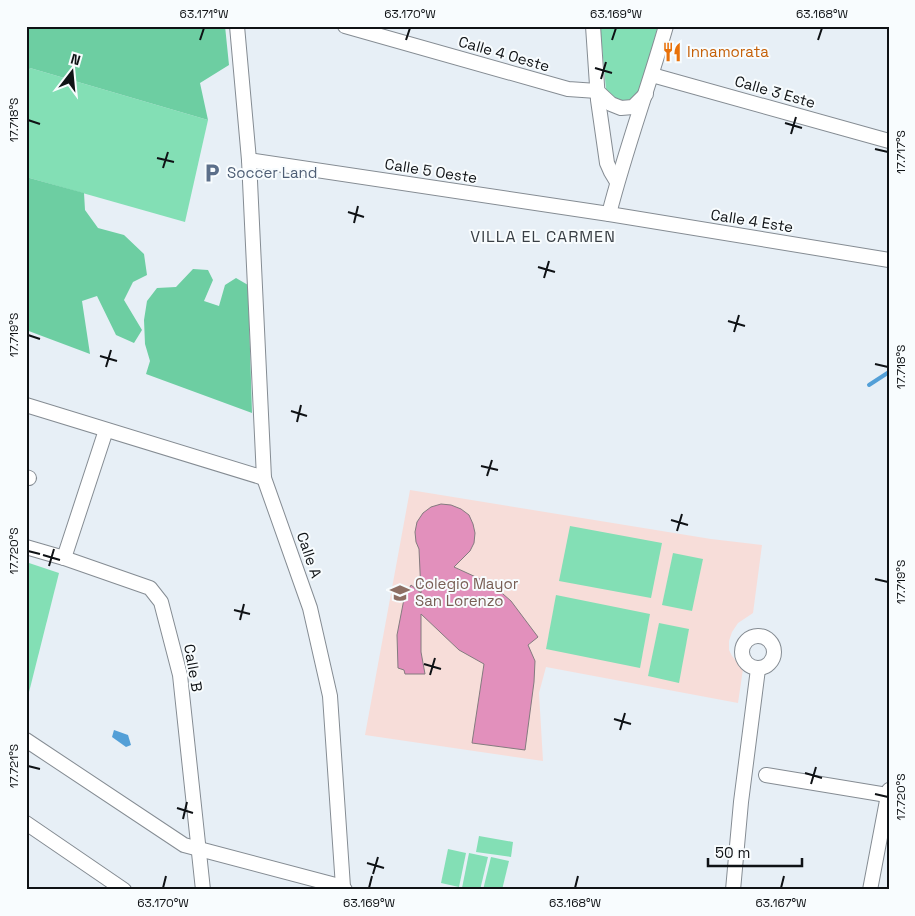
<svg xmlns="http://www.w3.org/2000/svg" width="915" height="916" viewBox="0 0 915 916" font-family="'Space Grotesk',sans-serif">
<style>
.education{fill:#f7ddd9}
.green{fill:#83dfb5}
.forest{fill:#6dcea2}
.water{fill:#539fd7}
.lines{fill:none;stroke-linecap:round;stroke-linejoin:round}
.stream{stroke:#539fd7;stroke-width:4}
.building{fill:#e290bc;stroke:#847b7f}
.street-casing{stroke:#858c93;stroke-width:16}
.street{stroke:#fff;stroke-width:14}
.ticks{fill:none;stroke:#0f1215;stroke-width:2}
.labels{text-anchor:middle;stroke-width:4;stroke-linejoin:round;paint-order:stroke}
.food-label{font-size:15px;fill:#c56008;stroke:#f8fcfe;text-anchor:start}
.street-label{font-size:15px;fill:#0f1215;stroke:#f8fcfe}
.service-label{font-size:15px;fill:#4e5e75;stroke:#f8fcfe;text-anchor:start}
.education-label{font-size:15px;fill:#785e54;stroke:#f8fcfe;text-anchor:start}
.neighbourhood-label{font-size:16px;letter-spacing:1px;fill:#393f45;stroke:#f8fcfe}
.neatline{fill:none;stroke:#0f1215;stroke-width:2}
.ticks-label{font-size:12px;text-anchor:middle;fill:#0f1215}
</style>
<rect width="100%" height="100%" fill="#e7eff6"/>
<path class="education" d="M410,490L711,539L762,545L753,613L738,623L732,632L729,641V650L732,656L743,669L738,703L546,667L539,693L543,761L365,735Z"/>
<g class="green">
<path d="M600,26H658L642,84C635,103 618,108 606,89Z"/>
<path d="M30,68L208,120L185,222L26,177V79Z"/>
<path d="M570,526L662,543L651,598L559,581Z"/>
<path d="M673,553L703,559L692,611L662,605Z"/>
<path d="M26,562L59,573L26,704Z"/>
<path d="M556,595L650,614L640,668L546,649Z"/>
<path d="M659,623L689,629L679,683L648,676Z"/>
<path d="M479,836L513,842L511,857L476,852Z"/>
<path d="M448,849L466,853L459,887L441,883Z"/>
<path d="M469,853L488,857L480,890L462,888Z"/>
<path d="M491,857L509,861L502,890H483Z"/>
</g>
<g class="forest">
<path d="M26,26H225L229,65L200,83L208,120L30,68L26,79Z"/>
<path d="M26,177L84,193L85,210L98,228L124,235L144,254L147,275L133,282L124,300L142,330L134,343L116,335L97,296L82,301L90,354L26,330Z"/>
<path d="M193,269L208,270L213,280L204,301L219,306L225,285L236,278L248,285L252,413L146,374L150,361L145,344L144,320L147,301L157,288L176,287Z"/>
</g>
<path class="water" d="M114,730L128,735L131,745L126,747L112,737Z"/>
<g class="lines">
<path class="stream" d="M869,385L889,372"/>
</g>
<path class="building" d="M441,504L451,505L461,509L469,515L473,524L475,533L474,543L470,551L454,567L478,578L495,587L511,601L538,637L528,645L535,661L534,682L525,750L472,743L484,664L459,650L421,614V652L425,674H405L404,670L398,668L397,635L404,599L411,585L421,593L419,549L416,542L415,532L417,522L423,513L431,507Z"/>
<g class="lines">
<defs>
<g id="street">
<path d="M237,26L249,160L264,478L310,608L330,696L343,887L345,890"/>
<path d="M345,26L568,89L597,91L611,104L621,108L633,107L646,94"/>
<path d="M593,26L598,100L607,163L611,172L617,182"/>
<path d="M652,75L889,141"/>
<path d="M249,160L609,214L889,260"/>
<path d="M609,214C625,151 648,89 666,26"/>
<path d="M26,405L264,478"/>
<path d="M26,477L29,478"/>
<path d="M26,547L64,558L150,588L161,602L180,675L203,890"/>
<path d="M64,558L106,430"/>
<circle cx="758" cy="652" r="16"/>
<path d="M26,740L184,845L343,887"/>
<path d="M766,775L887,795"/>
<path d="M26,823L124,890"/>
<path d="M733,890L741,802L758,669"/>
<path d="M870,890L889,790"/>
</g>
</defs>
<use href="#street" class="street-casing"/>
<use href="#street" class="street"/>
</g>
<path class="ticks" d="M200,40L204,28M406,40L410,28M612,40L616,28M818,40L822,28M595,68L612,73M601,79L606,62M28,120L40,124M785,123L802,128M791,134L796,117M875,149L888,152M157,158L174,162M163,168L168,152M348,212L364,217M354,223L358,206M538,267L555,272M544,278L549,261M728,321L745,326M734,332L739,315M28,335L40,339M100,356L117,361M875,364L888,367M106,367L111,350M291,411L307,416M297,422L301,405M481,466L498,470M487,476L492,460M671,520L688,525M677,531L682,514M28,551L40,554M43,555L60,560M49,566L54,549M875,579L888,582M234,610L250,614M240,620L244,604M424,664L441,669M430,675L435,658M614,719L631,724M620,730L625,713M28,766L40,769M805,773L822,778M811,784L816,767M875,794L888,797M177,808L193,813M183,819L187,802M367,863L384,868M373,874L378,857M163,888L166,876M369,888L372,876M575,888L578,876M781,888L784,876"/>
<defs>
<symbol id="restaurant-bare" viewBox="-9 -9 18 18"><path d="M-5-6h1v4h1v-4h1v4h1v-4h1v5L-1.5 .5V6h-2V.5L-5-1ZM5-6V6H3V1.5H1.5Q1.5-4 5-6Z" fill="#e8710a" stroke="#f8fcfe" stroke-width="2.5" paint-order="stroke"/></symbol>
<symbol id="parking-bare" viewBox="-9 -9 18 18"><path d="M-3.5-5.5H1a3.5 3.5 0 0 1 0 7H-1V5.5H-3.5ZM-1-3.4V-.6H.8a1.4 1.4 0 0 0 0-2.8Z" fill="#5c6f8a" stroke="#f8fcfe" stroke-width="2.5" paint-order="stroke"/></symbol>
<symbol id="school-bare" viewBox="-9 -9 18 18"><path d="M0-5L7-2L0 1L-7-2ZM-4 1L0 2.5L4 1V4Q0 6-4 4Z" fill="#8d6e63" stroke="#f8fcfe" stroke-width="2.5" paint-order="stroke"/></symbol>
</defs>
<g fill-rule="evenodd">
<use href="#restaurant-bare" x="658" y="38" width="28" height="28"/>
<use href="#parking-bare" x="198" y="159" width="28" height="28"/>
<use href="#school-bare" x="386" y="579" width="28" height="28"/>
</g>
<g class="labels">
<g class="food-label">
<text x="687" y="57">Innamorata</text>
</g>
<g class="street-label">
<text transform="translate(504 54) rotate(16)" y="5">Calle 4 Oeste</text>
<text transform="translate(775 92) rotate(16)" y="5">Calle 3 Este</text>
<text transform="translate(431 171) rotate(9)" y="5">Calle 5 Oeste</text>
<text transform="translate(752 221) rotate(9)" y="5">Calle 4 Este</text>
<text transform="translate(309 555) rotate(71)" y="5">Calle A</text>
<text transform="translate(193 668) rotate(80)" y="5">Calle B</text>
</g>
<g class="service-label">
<text x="227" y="178">Soccer Land</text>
</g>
<g class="education-label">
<text x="415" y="589">Colegio Mayor<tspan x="415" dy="17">San Lorenzo</tspan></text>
</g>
<g class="neighbourhood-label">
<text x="543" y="242">VILLA EL CARMEN</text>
</g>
</g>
<rect width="915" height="916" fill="none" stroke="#f8fcfe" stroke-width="55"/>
<g transform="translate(72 72) rotate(16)" stroke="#f8fcfe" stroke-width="4" paint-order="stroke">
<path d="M0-4L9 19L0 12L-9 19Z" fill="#0f1215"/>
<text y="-8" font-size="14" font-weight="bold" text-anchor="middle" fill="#0f1215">N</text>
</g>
<path d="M708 858v8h94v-8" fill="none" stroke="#0f1215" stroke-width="2.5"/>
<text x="715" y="858" font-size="15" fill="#0f1215" stroke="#f8fcfe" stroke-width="4" paint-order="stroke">50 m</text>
<rect x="28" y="28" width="860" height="860" class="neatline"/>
<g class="ticks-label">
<text x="204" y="18">63.171°W</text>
<text x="410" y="18">63.170°W</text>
<text x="616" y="18">63.169°W</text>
<text x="822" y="18">63.168°W</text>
<text transform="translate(14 120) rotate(-90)" y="4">17.718°S</text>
<text transform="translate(901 152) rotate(-90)" y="4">17.717°S</text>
<text transform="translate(14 335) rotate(-90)" y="4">17.719°S</text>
<text transform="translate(901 367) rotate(-90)" y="4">17.718°S</text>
<text transform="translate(14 551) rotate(-90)" y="4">17.720°S</text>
<text transform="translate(901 582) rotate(-90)" y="4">17.719°S</text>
<text transform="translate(14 766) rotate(-90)" y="4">17.721°S</text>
<text transform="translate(901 797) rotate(-90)" y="4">17.720°S</text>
<text x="163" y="907">63.170°W</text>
<text x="369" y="907">63.169°W</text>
<text x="575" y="907">63.168°W</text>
<text x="781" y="907">63.167°W</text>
</g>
</svg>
